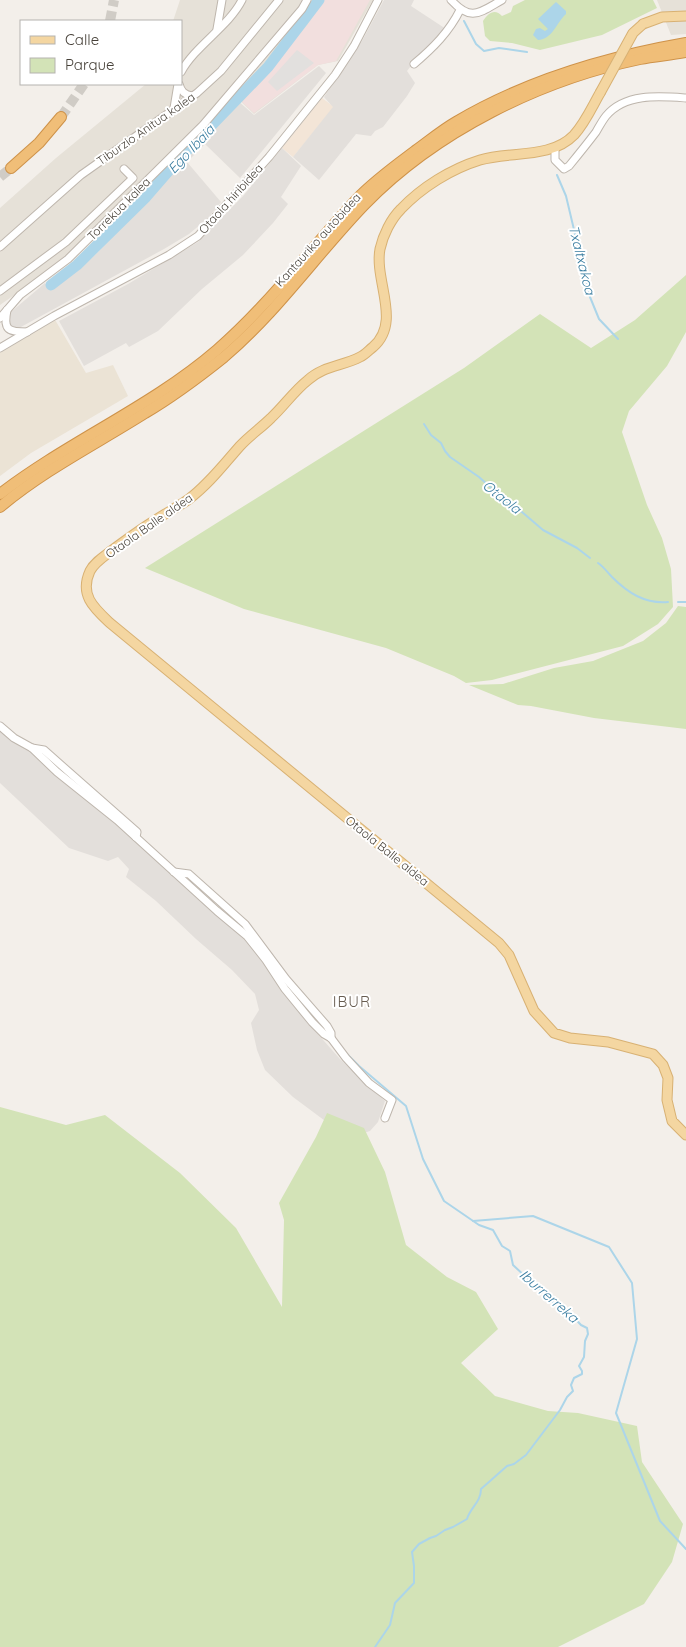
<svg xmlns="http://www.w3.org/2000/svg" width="686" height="1647" viewBox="0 0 686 1647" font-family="Quicksand,sans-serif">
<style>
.residential{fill:#e6e1d8}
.commercial{fill:#f3e5d7}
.industrial{fill:#e3dfdb}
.education{fill:#ebe3d5}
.medical{fill:#f2dfde}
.green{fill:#d3e3b7}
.parking{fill:#e2e0de}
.water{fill:#acd5e9}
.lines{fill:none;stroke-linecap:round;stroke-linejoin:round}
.stream{stroke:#acd5e9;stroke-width:2}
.river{stroke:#acd5e9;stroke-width:11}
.highway-tunnel{stroke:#d0ccc6;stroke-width:10;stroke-dasharray:10 5;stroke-linecap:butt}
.minor-casing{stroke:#beb6ad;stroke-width:9}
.major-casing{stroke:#d8b173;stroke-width:11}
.highway-casing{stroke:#ce9249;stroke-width:12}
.minor{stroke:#fff;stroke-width:7}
.major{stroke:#f4d6a1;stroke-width:9}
.highway{stroke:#f0be78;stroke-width:10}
.major-bridge-casing{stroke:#d8b173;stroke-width:11;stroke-linecap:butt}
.major-bridge{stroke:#f4d6a1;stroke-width:9}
.labels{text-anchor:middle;stroke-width:4;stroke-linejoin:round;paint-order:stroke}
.street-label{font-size:12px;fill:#464038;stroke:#fff}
.water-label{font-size:14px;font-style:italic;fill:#3a7da0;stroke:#fff}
.quarter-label{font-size:15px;letter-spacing:1px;fill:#685d51;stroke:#fff}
</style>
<rect width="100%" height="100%" fill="#f3efea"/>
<g class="residential">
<path d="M180,0H373L338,61L318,65L254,114L230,91L151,175L57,265L0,305V208L56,158L146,84H181V21H173Z"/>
<path d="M657,0H686V34L671,35Z"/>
</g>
<path class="commercial" d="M322,98L334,107L293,157L282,148Z"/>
<g class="industrial">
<path d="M384,0H414L411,6L446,29L416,59L407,71L415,83L407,96L383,127L375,131L371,136L356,134L319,180L293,157L333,107L324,97L362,41Z"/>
<path d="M319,66L326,73L240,178L205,144L187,162L221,202L207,219L189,234L164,249L19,328L10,327L8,316L11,312L45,283L49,290L84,265L99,251L199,146L198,142L237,100L254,115Z"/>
<path d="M282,148L301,166L281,197L288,204L273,223L243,255L202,289L158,331L129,347L126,343L84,366L59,321L128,284L198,242L244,195Z"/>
<path d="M0,726L57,773L247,937L309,1024L340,1059L385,1101L378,1122L370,1131L348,1138L293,1097L265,1070L257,1050L251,1023L259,1010L255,994L232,970L196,939L156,901L126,877L129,869L118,857L108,861L69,848L0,783Z"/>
</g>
<path class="education" d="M54,318L86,373L113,365L128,396L31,453L0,476V351Z"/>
<path class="medical" d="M323,0H370L336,61L318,65L254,113L242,102L308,24Z"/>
<g class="green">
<path d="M525,0H653L657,8L602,35L540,50L512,43L490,41L485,36L483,21C488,13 495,8 502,16L511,12L513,6Z"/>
<path d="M686,275V332L667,366L629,411L622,432L647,505L662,538L671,569L673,607L658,624L623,646L492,680L466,683L454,676L386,648L244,609L145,568L464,368L540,314L591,348L635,320Z"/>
<path d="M678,606L686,607V729L594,718L531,706L518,705L469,685L503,684L554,668L593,661L643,641L666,623Z"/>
<path d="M0,1107L66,1125L105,1115L180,1173L236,1228L282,1307L284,1220L279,1203L316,1137L327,1113L364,1128L385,1172L406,1245L447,1277L476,1292L498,1329L461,1363L495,1396L548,1411L578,1413L637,1426L642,1462L683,1524L672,1562L644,1604L558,1647H0Z"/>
</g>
<path class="parking" d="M297,50L314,63L277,91L268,82Z"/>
<path class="water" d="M556,2L566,11V14C556,23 553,39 538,40L533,35L536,29L540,28L545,31L548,29L538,19Z"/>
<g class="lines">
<g class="stream">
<path d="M464,21L476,44L484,51L499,48L527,52"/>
<path d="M557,175L566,196L590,297L599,319L618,339"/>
<path d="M424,424L431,435L441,443L445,451L450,457L479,477L516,510L522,512L543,530L577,548L590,558"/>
<path d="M598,563C604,567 607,572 612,577C628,593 645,604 668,602"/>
<path d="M678,602H686"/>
<path d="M346,1053L359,1066L406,1106L423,1159L444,1201L479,1225L493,1230L502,1246L510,1251L513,1265L556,1305L569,1312L581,1325L587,1328L588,1334L585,1341L584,1357L579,1366L582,1371V1374L574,1378L571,1385L573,1391L567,1397L560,1410L526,1455L514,1464L507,1466L481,1489C481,1502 470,1508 467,1519L453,1527L445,1530L436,1536L430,1538L419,1544L412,1552L414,1566V1583L395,1603L390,1625L375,1647"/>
<path d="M473,1221L533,1216L609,1247L632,1283L637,1339L616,1413L660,1521L686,1549"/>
</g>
<path class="river" d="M51,285L77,265L146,197L179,159L268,67L319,0"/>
<g class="highway-tunnel">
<path d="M110,21L114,0"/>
<path d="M61,117L84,84"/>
<path d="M0,177L11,168"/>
</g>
<defs>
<g id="minor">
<path d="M451,0C471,22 479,13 502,0"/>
<path d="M217,29L222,0"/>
<path d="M414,64C433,48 449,32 460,10"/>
<path d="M181,72C195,46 229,26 242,0"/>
<path d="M179,84C181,91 184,95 192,96"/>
<path d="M174,108L178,84"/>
<path d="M555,147V160L564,169L569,166C578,155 587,144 596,132C599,127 602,121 606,116C625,93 659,96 686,98"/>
<path d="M0,247L81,175L197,93L221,71L279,0"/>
<path d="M0,291L66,242L133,178L124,169"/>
<path d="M7,310C3,330 8,332 27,332"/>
<path d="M0,318L20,295L68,259L203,125L302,9L307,0"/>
<path d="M0,348L54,316L169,255L198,236L269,157L335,75L354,46L378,0"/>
<path d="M0,726L14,738L32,748L57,772L117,820L217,911L247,936L266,960L285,989L312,1022L324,1034L331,1038L346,1058L369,1083L392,1100L385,1118"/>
<path d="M32,748L44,750L137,832L136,837"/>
<path d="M174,872L189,874L245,924L286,979L327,1026L331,1033V1038"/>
</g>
<g id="major">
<path d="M643,24L662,17L686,16"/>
<path d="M600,93C592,107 585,123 574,135C551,159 510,151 480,160C451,169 422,187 401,209C391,219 383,235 380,249C374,281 402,322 373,347C369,350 365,355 360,357C343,366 323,366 308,380C294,391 284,406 271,418C261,428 249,436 240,446C224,464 209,484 189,499C178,507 166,513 154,521C139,530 125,541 111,551C103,557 94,563 90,571C79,595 94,608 110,623L499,943L509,955L534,1011L554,1033L570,1038L608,1042L653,1054L663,1065L668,1078L667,1100L672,1121L686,1135"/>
</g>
<g id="highway">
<path d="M11,168L39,143L61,117"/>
<path d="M0,494C69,441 151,407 217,350C269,305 310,249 357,199C374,181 395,166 415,151C429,141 442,130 456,122C527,80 606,57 686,43"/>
<path d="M0,507C44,470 96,444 145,413C172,397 199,377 224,357C277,312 316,255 364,205C436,131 540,80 640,59C655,56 671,55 686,52"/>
</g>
</defs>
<use href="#minor" class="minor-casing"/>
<use href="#major" class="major-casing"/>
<use href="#highway" class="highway-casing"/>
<use href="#minor" class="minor"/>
<use href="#major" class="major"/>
<use href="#highway" class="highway"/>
<defs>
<path id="major-bridge" d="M600,93L633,33L643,24"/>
</defs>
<use href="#major-bridge" class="major-bridge-casing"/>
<use href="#major-bridge" class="major-bridge"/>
</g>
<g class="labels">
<g class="street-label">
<text transform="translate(146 129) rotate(-35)" y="4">Tiburzio Anitua kalea</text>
<text transform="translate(231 199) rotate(-48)" y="4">Otaola hiribidea</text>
<text transform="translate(119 209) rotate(-45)" y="4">Torrekua kalea</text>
<text transform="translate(318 240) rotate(-48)" y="4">Kantauriko autobidea</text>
<text transform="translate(149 526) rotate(-35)" y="4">Otaola Balle aldea</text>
<text transform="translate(387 851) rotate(39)" y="4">Otaola Balle aldea</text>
</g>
<g class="water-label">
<text transform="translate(191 149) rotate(-47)" y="5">Ego Ibaia</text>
<text transform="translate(582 260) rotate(76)" y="5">Txaltxakoa</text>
<text transform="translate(502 497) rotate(38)" y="5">Otaola</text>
<text transform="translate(549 1296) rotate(41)" y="5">Iburrerreka</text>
</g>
<g class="quarter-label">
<text x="352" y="1007">IBUR</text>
</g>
</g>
<rect x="20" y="20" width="162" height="65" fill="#ffffff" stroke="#b5b3af"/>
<rect x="30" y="36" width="25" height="8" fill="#f4d6a1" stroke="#b5b3af"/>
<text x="65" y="45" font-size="15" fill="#464038">Calle</text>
<rect x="30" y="58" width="25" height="15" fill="#d3e3b7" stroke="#b5b3af"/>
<text x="65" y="70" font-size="15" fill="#464038">Parque</text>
</svg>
